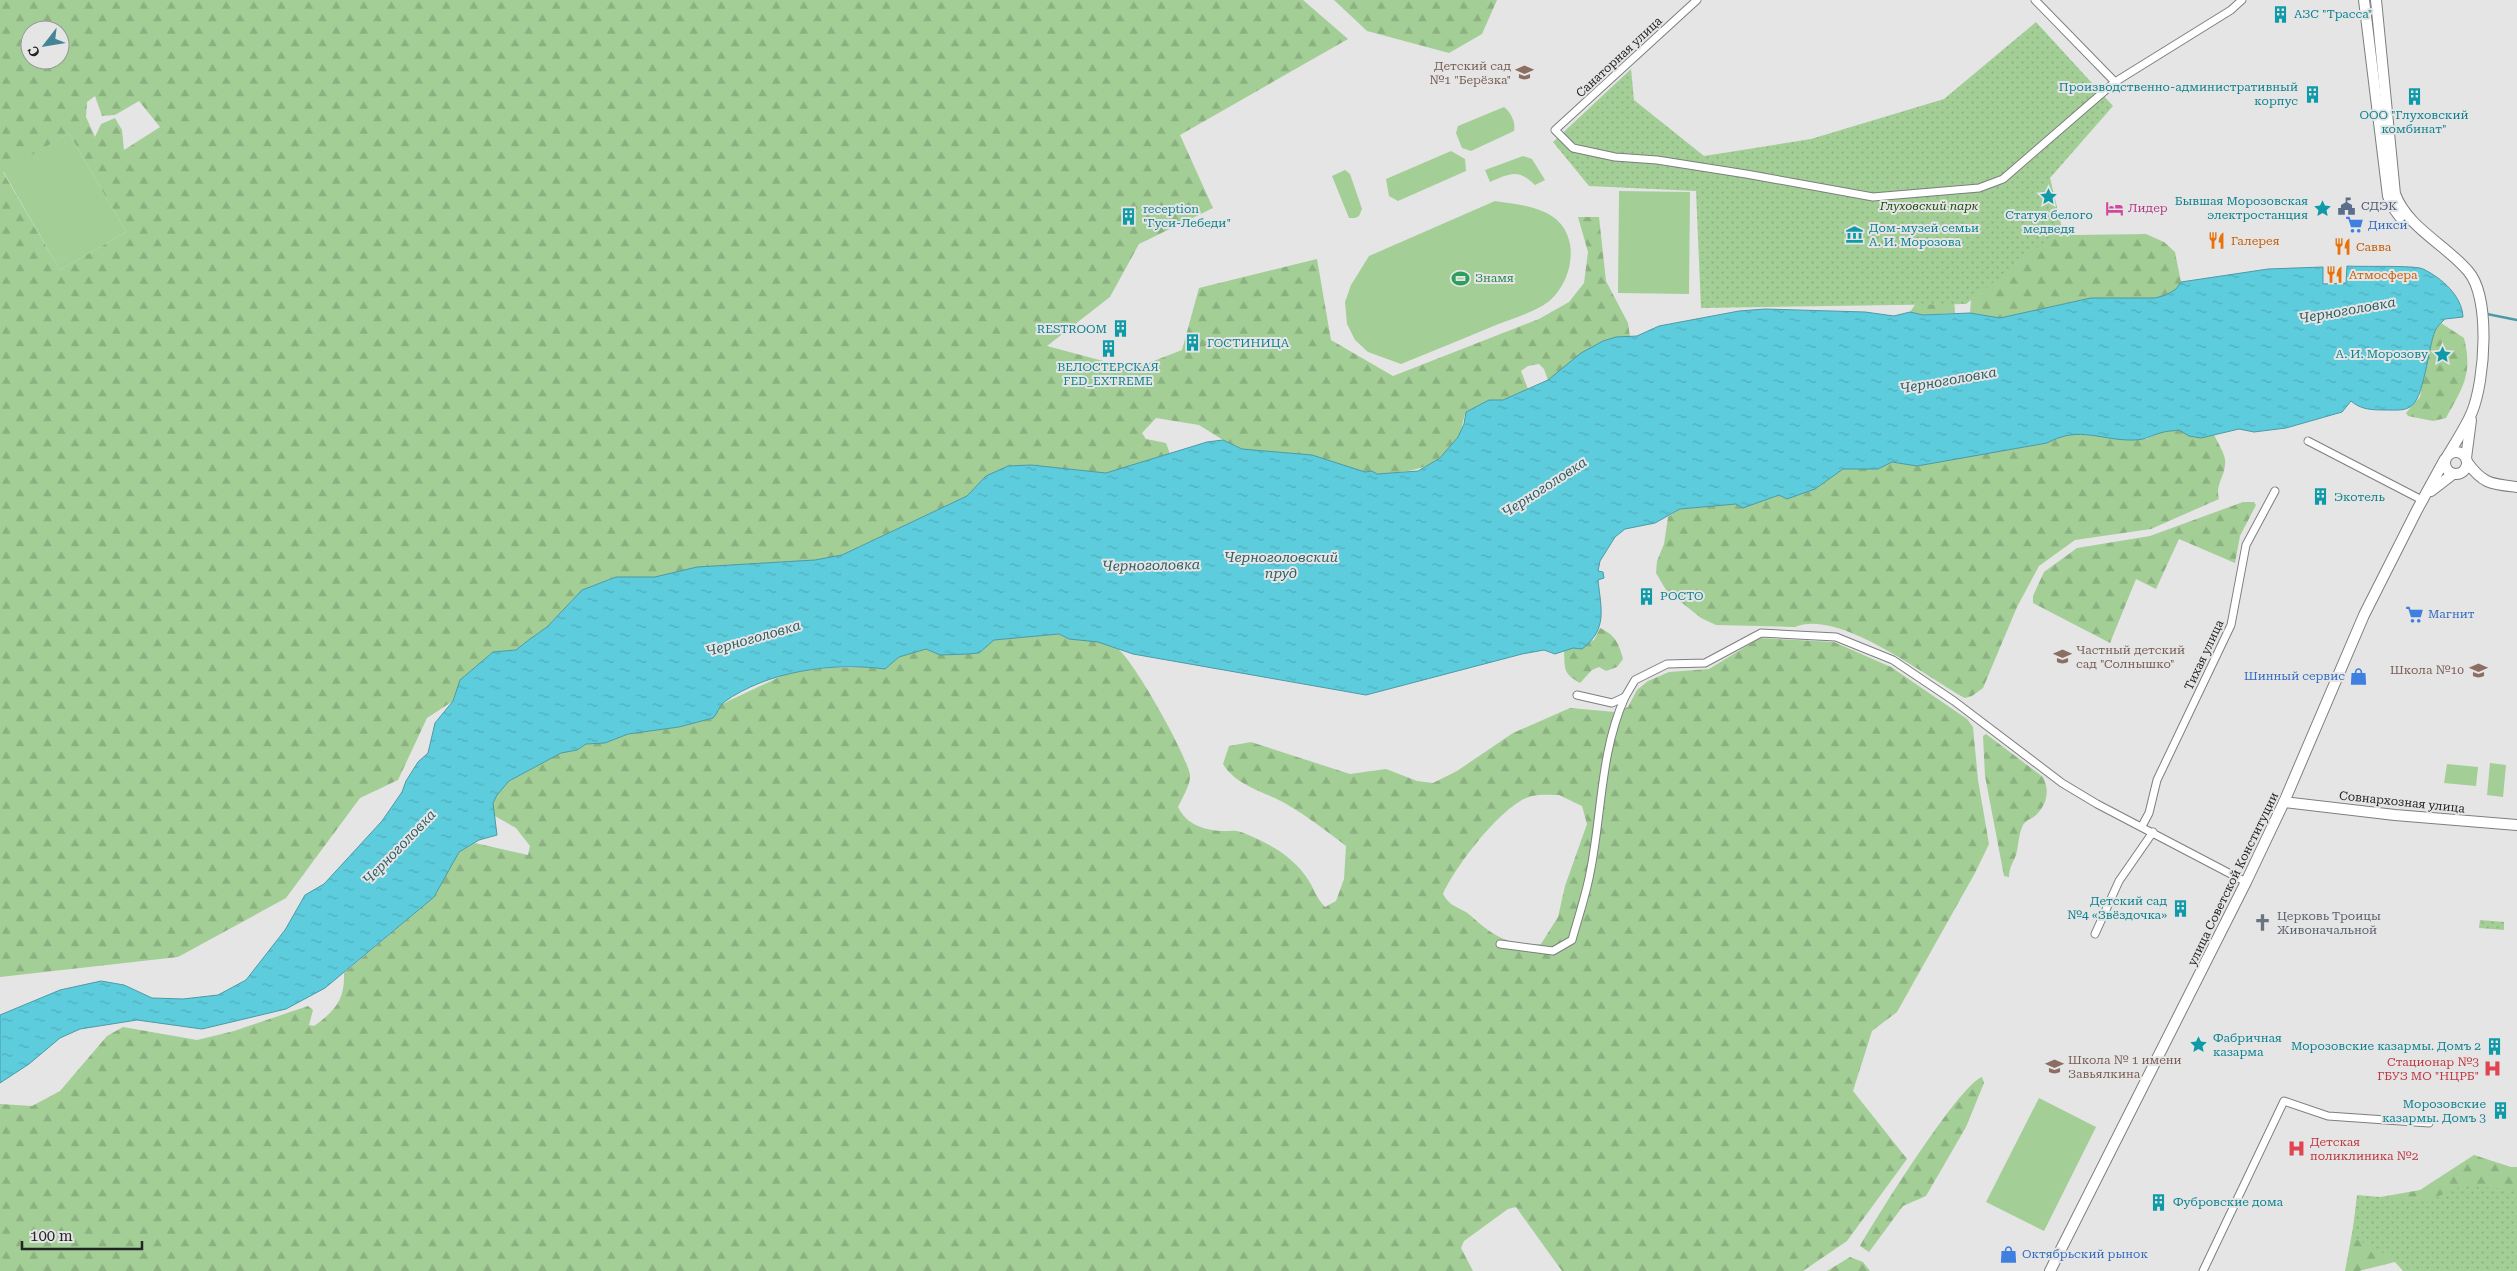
<svg xmlns="http://www.w3.org/2000/svg" width="2517" height="1271" viewBox="0 0 2517 1271" font-family="'Roboto Serif',serif">
<style>
.green{fill:#a3ce96}
.forest{fill:url(#forest-firs);fill-rule:evenodd}
.park{fill:url(#park-dots)}
.water{fill:url(#water-ripples);stroke:#4c9aa5}
.lines{fill:none;stroke-linecap:round;stroke-linejoin:round}
.stream{stroke:#4c9aa5;stroke-width:2.5}
.street-casing{stroke:#7d7e7f;stroke-width:9}
.secondary-casing{stroke:#7d7e7f;stroke-width:12}
.street{stroke:#fff;stroke-width:7}
.secondary{stroke:#fff;stroke-width:10}
.labels{text-anchor:middle;stroke-width:4;stroke-linejoin:round;paint-order:stroke}
.culture-label{font-size:12px;fill:#0d838f;stroke:#e5e5e6;text-anchor:start}
.street-label{font-size:12px;fill:#232424;stroke:#e5e5e6}
.education-label{font-size:12px;fill:#785e54;stroke:#e5e5e6;text-anchor:end}
.park-label{font-size:12px;font-style:italic;fill:#1f4e0d;stroke:#e5e5e6}
.service-label{font-size:12px;fill:#4e5e75;stroke:#e5e5e6;text-anchor:start}
.hotel-label{font-size:12px;fill:#b23c85;stroke:#e5e5e6;text-anchor:start}
.shop-label{font-size:12px;fill:#366cbe;stroke:#e5e5e6;text-anchor:start}
.food-label{font-size:12px;fill:#c56008;stroke:#e5e5e6;text-anchor:start}
.leisure-label{font-size:12px;fill:#27864d;stroke:#e5e5e6;text-anchor:start}
.worship-label{font-size:12px;fill:#5b616d;stroke:#e5e5e6;text-anchor:start}
.health-label{font-size:12px;fill:#be3a42;stroke:#e5e5e6;text-anchor:end}
.water-label{font-size:14px;font-style:italic;fill:#2e5e65;stroke:#e5e5e6}
</style>
<defs>
<pattern id="forest-firs" width="22" height="20" patternUnits="userSpaceOnUse" patternTransform="scale(1.25)"><rect width="22" height="20" fill="#a3ce96"/><path d="M5 1l3.5 6h-7zM16 11l3.5 6h-7z" fill="#8cb181"/></pattern>
<pattern id="park-dots" width="8" height="8" patternUnits="userSpaceOnUse" patternTransform="scale(1.25)"><rect width="8" height="8" fill="#a3ce96"/><path d="M2 2h.1M6 6h.1" fill="none" stroke="#8cb181" stroke-width="1.8" stroke-linecap="round"/></pattern>
<pattern id="water-ripples" width="26" height="14" patternUnits="userSpaceOnUse" patternTransform="scale(1.25)"><rect width="26" height="14" fill="#5dccdc"/><path d="M2 4q2-2 4 0t4 0M15 11q2-2 4 0t4 0" fill="none" stroke="#51afbd"/></pattern>
</defs>
<rect width="100%" height="100%" fill="#e5e5e6"/>
<g class="green">
<path d="M1504,107C1511,112 1516,123 1514,131L1471,151L1462,148L1456,133L1458,126Z"/>
<path d="M69,133L126,232L60,270L3,171Z"/>
<path d="M1451,151L1465,159L1466,171L1398,201L1389,196L1386,179Z"/>
<path d="M1523,156L1532,159L1545,180L1535,185C1518,168 1509,174 1490,182L1485,170Z"/>
<path d="M1345,170L1350,174L1362,209L1359,216L1355,218H1349L1332,176Z"/>
<path d="M1619,191L1690,192L1689,294L1618,293Z"/>
<path d="M1495,201C1525,206 1563,207 1570,244C1574,267 1562,295 1542,306C1528,314 1511,319 1496,325C1465,338 1433,351 1401,364L1368,352L1355,340L1347,324L1345,302L1351,285L1369,256Z"/>
<path d="M2490,763L2506,765L2503,797L2487,795Z"/>
<path d="M2447,764L2478,767L2476,786L2444,783Z"/>
<path d="M2039,1098L2096,1127L2044,1231L1986,1202Z"/>
</g>
<g class="forest">
<path d="M0,0H1303L1348,39L1180,135L1213,208L1139,244L1110,297L1047,346L1133,369L1182,350L1199,288L1317,259L1331,340L1393,376L1539,319L1569,302L1584,283L1588,252L1578,217H1599L1606,281L1628,323L1630,337C1596,338 1575,360 1548,380L1544,369L1539,364L1528,366L1521,371L1528,389L1503,400H1489L1466,412C1462,420 1463,429 1458,437C1436,471 1413,471 1377,474L1372,471L1365,472L1344,467L1312,455L1242,449L1223,440L1199,425L1156,418L1142,433L1146,439L1166,443L1170,454L1106,473L1031,465L986,476L967,496L842,555L815,560L655,577H615L582,590L547,627L530,639L516,650L493,652L460,680L453,701L427,718L398,780L360,798L286,898L178,957L0,977ZM30,30H60V60H30ZM95,96L102,116L115,115L139,101L160,127L124,150L122,130L115,118L101,124L95,137L86,117L87,102ZM69,133L126,232L60,270L3,172Z"/>
<path d="M1334,0H1497L1482,34L1449,53L1367,31Z"/>
<path d="M2047,230L2074,235L2146,234L2164,242L2175,252L2181,282L2176,289L2166,295L2155,298H2091L2000,318L1970,313L1971,299Z"/>
<path d="M1951,253L1955,313L1923,315L1910,312Z"/>
<path d="M2441,323L2464,338C2473,374 2463,387 2446,418L2433,421L2408,416L2406,413L2420,397L2423,374L2435,329Z"/>
<path d="M2179,430C2192,438 2200,439 2214,434C2217,443 2227,455 2225,465C2224,478 2215,485 2219,499L2151,529L2075,540L2039,566L2017,607L1983,688L1972,696L1965,698C1926,677 1839,608 1795,627L1716,625L1701,618L1666,590L1656,573L1657,561L1664,544L1668,517L1680,509L1736,504L1743,508L1779,495L1787,499L1815,489L1843,469H1878L1892,462L1917,466L1992,451L2026,447L2047,443L2061,436L2081,433L2147,439L2160,432Z"/>
<path d="M2243,502H2254L2256,505L2240,536L2235,563L2179,539L2156,589L2136,579L2110,643L2033,603V596L2044,572L2077,548L2150,536Z"/>
<path d="M1600,628C1615,635 1619,643 1623,659L1617,667L1606,671L1599,667L1592,670L1580,683C1563,673 1565,670 1564,651L1594,640Z"/>
<path d="M1059,634C1077,642 1102,637 1118,649C1134,661 1187,755 1190,775C1191,784 1182,798 1178,807C1186,824 1203,830 1222,831C1229,831 1235,830 1241,832C1268,843 1293,855 1309,881C1315,891 1316,897 1325,907L1336,901L1344,879L1346,846C1327,831 1308,817 1288,805C1266,792 1236,786 1223,764L1229,746L1251,742L1350,774L1386,769L1417,781L1433,783L1457,771L1513,733L1570,708L1615,712L1628,707L1637,690L1648,681L1669,672L1709,669L1760,638L1834,642L1891,667L1967,719L1973,727L1978,780L1989,844L1975,873L1897,1012L1872,1031L1853,1091L1907,1159L1847,1241L1803,1271H1562L1516,1207L1508,1209L1464,1241L1461,1248L1473,1271H0V1104L32,1106L60,1091L107,1036L123,1027L197,1040L234,1031L308,1006L313,1010L309,1025L314,1026C335,1011 345,1000 344,973L434,897L459,852L475,843L528,855L530,846L516,828L493,815V803L497,795L509,781L561,753L577,750L586,744L605,743L628,734L679,727L713,718L722,704L790,672L830,668L866,667L885,669L899,657L926,649L941,655L968,654L979,653L994,640ZM1559,795L1582,806L1587,824L1565,886L1558,917L1541,944C1521,947 1500,940 1484,927C1478,923 1472,916 1466,912C1455,906 1449,905 1443,894C1455,867 1503,803 1532,796C1541,794 1551,795 1559,795Z"/>
<path d="M1986,734L2043,777C2050,791 2047,805 2035,816C2031,819 2026,820 2023,825C2018,836 2019,844 2016,855C2013,863 2009,868 2009,877L2004,876L1985,776L1983,736Z"/>
<path d="M1982,1077L1984,1083L1966,1127L1926,1196L1903,1206L1869,1252L1860,1246C1876,1218 1959,1085 1982,1077Z"/>
<path d="M2474,1155L2511,1167H2517V1271H2403L2395,1262L2359,1271H2345L2358,1201L2420,1190Z"/>
<path d="M1850,1257L1863,1262L1870,1271H1827Z"/>
</g>
<g class="park">
<path d="M2036,22L2113,106L2050,178L2062,228L1966,304L1701,308L1696,191L1589,186L1553,142L1631,69L1634,100L1704,156L1811,139L1944,99Z"/>
<path d="M2480,920L2504,922V930L2479,928Z"/>
<path d="M2461,1186L2517,1189V1271H2406L2397,1260L2352,1237L2357,1195L2428,1201Z"/>
</g>
<path class="water" d="M2347,266C2359,267 2416,265 2423,269C2442,278 2462,296 2463,317L2445,319C2441,323 2437,326 2435,331C2428,348 2424,400 2410,407C2404,411 2394,410 2387,410C2373,410 2361,410 2351,401L2342,412L2286,428L2254,432L2239,429L2201,438L2189,436L2179,430C2173,431 2166,431 2160,433C2150,436 2145,440 2134,440C2101,441 2080,425 2047,443L1917,466L1892,462L1878,469H1843L1815,489L1787,499L1779,495L1743,508L1736,504L1680,509L1655,523L1625,529L1615,537L1600,561L1598,571L1603,572L1604,578L1598,580C1601,609 1608,629 1582,649L1573,648L1555,654L1544,650L1522,654L1366,695L1133,654L1098,642L1069,639L1059,634L994,640L979,653L968,654L940,655L926,649L899,657L885,669C832,662 768,671 724,702C719,706 718,713 713,718L679,727L628,734L605,743L586,744L577,750L561,753L509,781L497,795L493,803L497,835L479,840L459,852L434,897L325,988L286,1009L202,1029L137,1020L80,1029L60,1038L29,1064L0,1083V1015L60,990L101,981L124,985L152,998L183,999L218,995L246,980L285,930L305,895L324,884L382,821L402,792L406,781L418,762L428,753L435,723L453,701L460,680L493,652L516,650L530,639L547,627L582,590L616,577H655L697,567L815,560L842,555L967,496L986,476L1008,466L1031,465L1106,473L1207,442L1223,440L1242,449L1312,455L1365,472L1372,471L1377,474L1418,471L1440,458L1458,437L1464,424L1466,412L1489,400H1503L1548,380L1581,353L1603,341L1616,337L1637,336L1659,326L1739,311L1765,309L1865,312L1894,316L1910,312L1923,315L1970,313L2000,318L2091,298H2155L2166,295L2176,289L2181,282L2268,269L2323,267V284L2346,283Z"/>
<g class="lines">
<path class="stream" d="M2487,314L2517,320"/>
<defs>
<g id="street">
<path d="M1697,0L1555,130L1573,148L1615,157L1657,160L1746,174L1873,197L1979,188L2003,179L2115,82L2231,10L2242,0"/>
<path d="M2035,0L2115,82"/>
<path d="M2308,441L2422,500"/>
<path d="M1577,695L1612,703L1625,697L1635,680L1667,664L1705,663L1761,633L1836,637L1893,660L1954,701L2062,783L2097,804L2246,882"/>
<path d="M2142,826L2149,813L2157,780L2231,625L2246,545L2275,491"/>
<path d="M2095,934L2119,881L2153,832"/>
<path d="M1500,944L1553,951L1572,940C1578,918 1586,895 1590,873C1602,815 1600,752 1625,697"/>
<path d="M2203,1271L2284,1101L2328,1116L2429,1123"/>
</g>
<g id="secondary">
<path d="M2364,0L2388,196L2392,206L2400,217"/>
<path d="M2376,0L2395,194C2408,228 2445,244 2468,271C2491,297 2485,380 2472,412C2466,427 2456,441 2448,455"/>
<circle cx="2456" cy="463" r="11"/>
<path d="M2466,458L2471,420"/>
<path d="M2467,462C2483,484 2491,484 2517,487"/>
<path d="M2431,491L2453,474"/>
<path d="M2284,802L2395,815L2517,825"/>
<path d="M2050,1271L2246,882L2284,802L2364,615L2417,510L2445,459"/>
</g>
</defs>
<use href="#street" class="street-casing"/>
<use href="#secondary" class="secondary-casing"/>
<use href="#street" class="street"/>
<use href="#secondary" class="secondary"/>
</g>
<defs>
<symbol id="building-bare" viewBox="-9 -9 18 18"><path d="M-4-6H4V6H1V3H-1V6H-4ZM-2.5-4.3h1.7v1.8h-1.7ZM.8-4.3h1.7v1.8H.8ZM-2.5-1h1.7V.8h-1.7ZM.8-1h1.7V.8H.8Z" fill="#0f9aa8" stroke="#e5e5e6" stroke-width="2.5" paint-order="stroke"/></symbol>
<symbol id="school-bare" viewBox="-9 -9 18 18"><path d="M0-5L7-2L0 1L-7-2ZM-4 1L0 2.5L4 1V4Q0 6-4 4Z" fill="#8d6e63" stroke="#e5e5e6" stroke-width="2.5" paint-order="stroke"/></symbol>
<symbol id="sight-bare" viewBox="-9 -9 18 18"><path d="M0-6L1.8-2.2L6-1.7L2.9 1.2L3.7 5.4L0 3.3L-3.7 5.4L-2.9 1.2L-6-1.7L-1.8-2.2Z" fill="#0f9aa8" stroke="#e5e5e6" stroke-width="2.5" paint-order="stroke"/></symbol>
<symbol id="civic-bare" viewBox="-9 -9 18 18"><path d="M-.6-6.5H3V-4.5H.6V-3L4-1V1h2V6H-6V1h2V-1L-.6-3ZM-1.2 2.5V6h2.4V2.5Z" fill="#5c6f8a" stroke="#e5e5e6" stroke-width="2.5" paint-order="stroke"/></symbol>
<symbol id="hotel-bare" viewBox="-9 -9 18 18"><path d="M-6-4.5h1.5V1H6V5H4.5V3h-9V5H-6ZM-4 0a1.8 1.8 0 1 1 3.6 0ZM.5 0V-2.5h3Q6-2.5 6 0Z" fill="#d1479c" stroke="#e5e5e6" stroke-width="2.5" paint-order="stroke"/></symbol>
<symbol id="supermarket-bare" viewBox="-9 -9 18 18"><path d="M-6-5.5h2.5l.6 2H6L4.5 2H-2.5L-4.4-4H-6ZM-1.5 3.2a1.3 1.3 0 1 0 .1 0ZM3 3.2a1.3 1.3 0 1 0 .1 0Z" fill="#3f7fe0" stroke="#e5e5e6" stroke-width="2.5" paint-order="stroke"/></symbol>
<symbol id="museum-bare" viewBox="-9 -9 18 18"><path d="M0-6L6-3V-2H-6V-3ZM-5-1h2V3h-2ZM-1-1h2V3h-2ZM3-1h2V3H3ZM-6 4H6V6H-6Z" fill="#0f9aa8" stroke="#e5e5e6" stroke-width="2.5" paint-order="stroke"/></symbol>
<symbol id="restaurant-bare" viewBox="-9 -9 18 18"><path d="M-5-6h1v4h1v-4h1v4h1v-4h1v5L-1.5 .5V6h-2V.5L-5-1ZM5-6V6H3V1.5H1.5Q1.5-4 5-6Z" fill="#e8710a" stroke="#e5e5e6" stroke-width="2.5" paint-order="stroke"/></symbol>
<symbol id="stadium-bare" viewBox="-9 -9 18 18"><path d="M0-5a6.5 5 0 1 0 0 10a6.5 5 0 1 0 0-10ZM-3.5-1.8h7v3.6h-7Z" fill="#2e9e5b" stroke="#e5e5e6" stroke-width="2.5" paint-order="stroke"/></symbol>
<symbol id="shop-bare" viewBox="-9 -9 18 18"><path d="M-5-2.5h2.3a2.7 3.5 0 0 1 5.4 0H5L5.5 6h-11ZM-1.5-2.5h3a1.5 2.3 0 0 0-3 0Z" fill="#3f7fe0" stroke="#e5e5e6" stroke-width="2.5" paint-order="stroke"/></symbol>
<symbol id="church-bare" viewBox="-9 -9 18 18"><path d="M-1.2-6h2.4v3.5h3.3v2.4h-3.3V6h-2.4V-.1h-3.3v-2.4h3.3Z" fill="#6b7280" stroke="#e5e5e6" stroke-width="2.5" paint-order="stroke"/></symbol>
<symbol id="hospital-bare" viewBox="-9 -9 18 18"><path d="M-5-5h3v3.5h4V-5h3V5h-3V1.5h-4V5h-3Z" fill="#e0444e" stroke="#e5e5e6" stroke-width="2.5" paint-order="stroke"/></symbol>
</defs>
<g fill-rule="evenodd">
<use href="#building-bare" x="2268" y="2" width="25" height="25"/>
<use href="#school-bare" x="1512" y="60" width="25" height="25"/>
<use href="#building-bare" x="2300" y="82" width="25" height="25"/>
<use href="#building-bare" x="2402" y="84" width="25" height="25"/>
<use href="#sight-bare" x="2036" y="184" width="25" height="25"/>
<use href="#civic-bare" x="2334" y="194" width="25" height="25"/>
<use href="#hotel-bare" x="2102" y="196" width="25" height="25"/>
<use href="#sight-bare" x="2310" y="196" width="25" height="25"/>
<use href="#building-bare" x="1116" y="204" width="25" height="25"/>
<use href="#supermarket-bare" x="2342" y="212" width="25" height="25"/>
<use href="#museum-bare" x="1842" y="222" width="25" height="25"/>
<use href="#restaurant-bare" x="2204" y="228" width="25" height="25"/>
<use href="#restaurant-bare" x="2330" y="234" width="25" height="25"/>
<use href="#restaurant-bare" x="2322" y="262" width="25" height="25"/>
<use href="#stadium-bare" x="1448" y="266" width="25" height="25"/>
<use href="#building-bare" x="1108" y="316" width="25" height="25"/>
<use href="#building-bare" x="1180" y="330" width="25" height="25"/>
<use href="#building-bare" x="1096" y="336" width="25" height="25"/>
<use href="#sight-bare" x="2430" y="342" width="25" height="25"/>
<use href="#building-bare" x="2308" y="484" width="25" height="25"/>
<use href="#building-bare" x="1634" y="584" width="25" height="25"/>
<use href="#supermarket-bare" x="2402" y="602" width="25" height="25"/>
<use href="#school-bare" x="2050" y="644" width="25" height="25"/>
<use href="#school-bare" x="2466" y="658" width="25" height="25"/>
<use href="#shop-bare" x="2346" y="664" width="25" height="25"/>
<use href="#building-bare" x="2168" y="896" width="25" height="25"/>
<use href="#church-bare" x="2250" y="910" width="25" height="25"/>
<use href="#sight-bare" x="2186" y="1032" width="25" height="25"/>
<use href="#building-bare" x="2482" y="1034" width="25" height="25"/>
<use href="#school-bare" x="2042" y="1054" width="25" height="25"/>
<use href="#hospital-bare" x="2480" y="1056" width="25" height="25"/>
<use href="#building-bare" x="2488" y="1098" width="25" height="25"/>
<use href="#hospital-bare" x="2284" y="1136" width="25" height="25"/>
<use href="#building-bare" x="2146" y="1190" width="25" height="25"/>
<use href="#shop-bare" x="1996" y="1242" width="25" height="25"/>
</g>
<g class="labels">
<g class="culture-label">
<text x="2294" y="18">АЗС "Трасса"</text>
<text x="2298" y="91" text-anchor="end">Производственно-административный<tspan x="2298" dy="14">корпус</tspan></text>
<text x="2414" y="119" text-anchor="middle">ООО "Глуховский<tspan x="2414" dy="14">комбинат"</tspan></text>
<text x="2308" y="205" text-anchor="end">Бывшая Морозовская<tspan x="2308" dy="14">электростанция</tspan></text>
<text x="1143" y="213">reception<tspan x="1143" dy="14">"Гуси-Лебеди"</tspan></text>
<text x="2049" y="219" text-anchor="middle">Статуя белого<tspan x="2049" dy="14">медведя</tspan></text>
<text x="1869" y="232">Дом-музей семьи<tspan x="1869" dy="14">А. И. Морозова</tspan></text>
<text x="1107" y="333" text-anchor="end">RESTROOM</text>
<text x="1207" y="347">ГОСТИНИЦА</text>
<text x="2428" y="358" text-anchor="end">А. И. Морозову</text>
<text x="1108" y="371" text-anchor="middle">ВЕЛОСТЕРСКАЯ<tspan x="1108" dy="14">FED_EXTREME</tspan></text>
<text x="2334" y="501">Экотель</text>
<text x="1660" y="600">РОСТО</text>
<text x="2167" y="905" text-anchor="end">Детский сад<tspan x="2167" dy="14">№4 «Звёздочка»</tspan></text>
<text x="2213" y="1042">Фабричная<tspan x="2213" dy="14">казарма</tspan></text>
<text x="2481" y="1050" text-anchor="end">Морозовские казармы. Домъ 2</text>
<text x="2486" y="1108" text-anchor="end">Морозовские<tspan x="2486" dy="14">казармы. Домъ 3</tspan></text>
<text x="2173" y="1206">Фубровские дома</text>
</g>
<g class="street-label">
<text transform="translate(1619 57) rotate(-43)" y="4">Санаторная улица</text>
<text transform="translate(2204 655) rotate(-65)" y="4">Тихая улица</text>
<text transform="translate(2402 802) rotate(6)" y="4">Совнархозная улица</text>
<text transform="translate(2233 879) rotate(-64)" y="4">улица Советской Конституции</text>
</g>
<g class="education-label">
<text x="1511" y="70">Детский сад<tspan x="1511" dy="14">№1 "Берёзка"</tspan></text>
<text x="2076" y="654" text-anchor="start">Частный детский<tspan x="2076" dy="14">сад "Солнышко"</tspan></text>
<text x="2464" y="674">Школа №10</text>
<text x="2068" y="1064" text-anchor="start">Школа № 1 имени<tspan x="2068" dy="14">Завьялкина</tspan></text>
</g>
<g class="park-label">
<text x="1929" y="210">Глуховский парк</text>
</g>
<g class="service-label">
<text x="2361" y="210">СДЭК</text>
</g>
<g class="hotel-label">
<text x="2128" y="212">Лидер</text>
</g>
<g class="shop-label">
<text x="2368" y="229">Дикси</text>
<text x="2428" y="618">Магнит</text>
<text x="2345" y="680" text-anchor="end">Шинный сервис</text>
<text x="2022" y="1258">Октябрьский рынок</text>
</g>
<g class="food-label">
<text x="2231" y="245">Галерея</text>
<text x="2356" y="251">Савва</text>
<text x="2349" y="279">Атмосфера</text>
</g>
<g class="leisure-label">
<text x="1475" y="282">Знамя</text>
</g>
<g class="worship-label">
<text x="2277" y="920">Церковь Троицы<tspan x="2277" dy="14">Живоначальной</tspan></text>
</g>
<g class="health-label">
<text x="2479" y="1066">Стационар №3<tspan x="2479" dy="14">ГБУЗ МО "НЦРБ"</tspan></text>
<text x="2310" y="1146" text-anchor="start">Детская<tspan x="2310" dy="14">поликлиника №2</tspan></text>
</g>
<g class="water-label">
<text transform="translate(2347 310) rotate(-10)" y="5">Черноголовка</text>
<text transform="translate(1948 380) rotate(-10)" y="5">Черноголовка</text>
<text transform="translate(1544 487) rotate(-33)" y="5">Черноголовка</text>
<text x="1281" y="562">Черноголовский<tspan x="1281" dy="16">пруд</tspan></text>
<text transform="translate(1151 565) rotate(-1)" y="5">Черноголовка</text>
<text transform="translate(753 638) rotate(-16)" y="5">Черноголовка</text>
<text transform="translate(399 847) rotate(-46)" y="5">Черноголовка</text>
</g>
</g>
<g transform="translate(45 45) rotate(239)"><circle r="24" fill="#e5e5e6" stroke="#979898"/>
<path d="M0-4L9 19L0 12L-9 19Z" fill="#448497"/>
<text y="-8" font-size="14" font-weight="bold" text-anchor="middle" fill="#232424">С</text>
</g>
<path d="M22 1241v8h120v-8" fill="none" stroke="#232424" stroke-width="2.5"/>
<text x="30" y="1241" font-size="15" fill="#232424" stroke="#e5e5e6" stroke-width="4" paint-order="stroke">100 m</text>
</svg>
